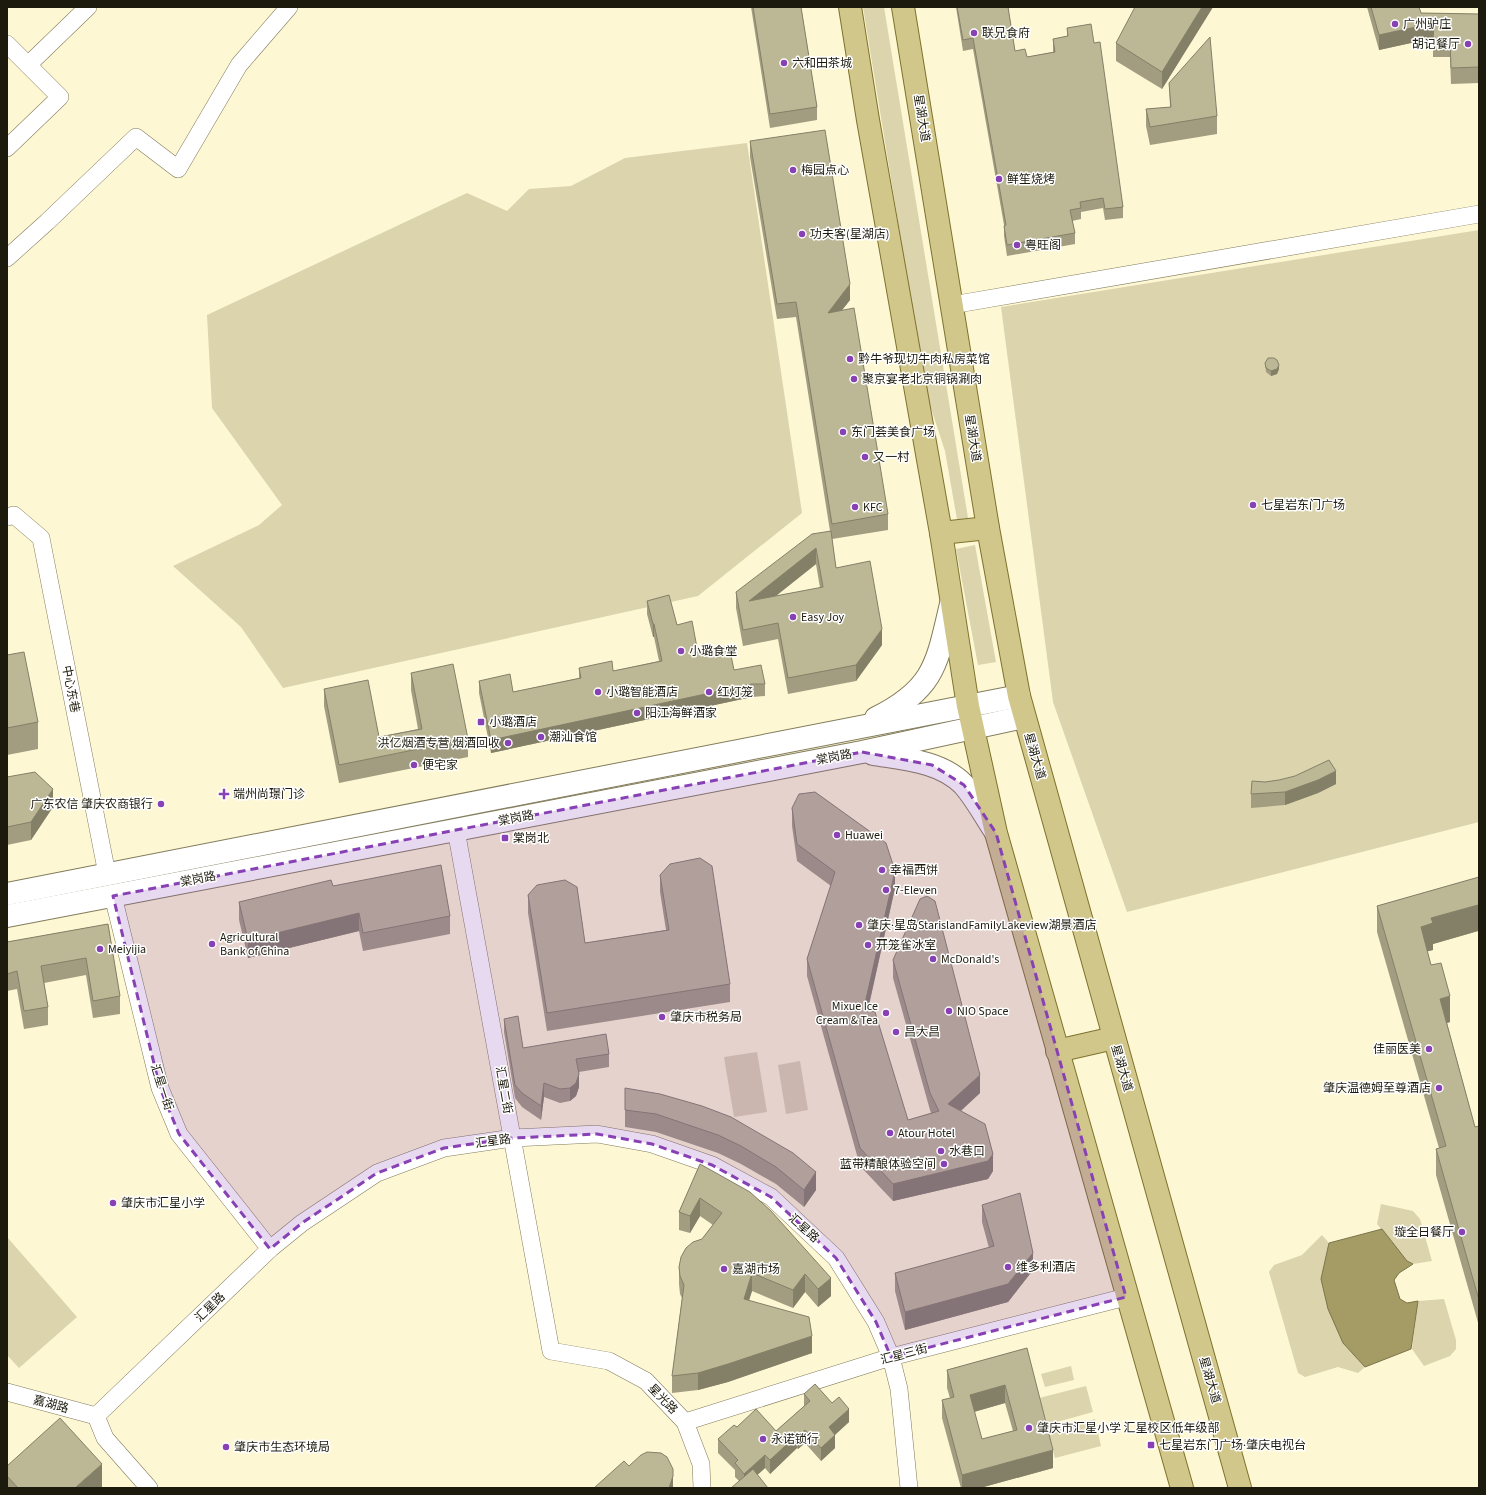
<svg xmlns="http://www.w3.org/2000/svg" width="1486" height="1495" viewBox="0 0 1486 1495" font-family="'Source Sans 3','Noto Sans SC',sans-serif">
<style>
.green{fill:#dbd4ad}
.water{fill:#a59b65;stroke:#7c744b}
.lines{fill:none;stroke-linecap:round;stroke-linejoin:round}
.street-casing{stroke:#827c5c;stroke-width:18}
.secondary-casing{stroke:#827c5c;stroke-width:24}
.primary-casing{stroke:#7e722c;stroke-width:24}
.street{stroke:#fff;stroke-width:17}
.secondary{stroke:#fff;stroke-width:22}
.primary{stroke:#d1c78b;stroke-width:22}
.wall{fill:#a29d80;fill-rule:evenodd}
.shaded-wall{fill:#848068}
.building{fill:#bcb795;stroke:#848068;fill-rule:evenodd}
.marked{fill:#8741b5;fill-opacity:0.2;stroke:#8741b5;stroke-width:3;stroke-dasharray:8 5;stroke-linejoin:round}
.poi-dot{fill:#8741b5;stroke:#fff;stroke-width:1.5}
.labels{text-anchor:middle;stroke-width:3;stroke-linejoin:round;paint-order:stroke}
.poi-label{font-size:12px;fill:#1c1a0d;stroke:#fff;text-anchor:start}
.street-label{font-size:12px;fill:#1c1a0d;stroke:#fff}
</style>
<rect width="100%" height="100%" fill="#fdf7d4"/>
<g class="green">
<path d="M863,7H884L969,524L958,525L945,451L926,393Z"/>
<path d="M747,143L802,513L698,596L283,688L241,627L173,566L259,525L282,505L212,408L207,315L467,193L507,211L529,189L571,186L625,158Z"/>
<path d="M1479,230V822L1127,912L1053,702L1001,307Z"/>
<path d="M975,545L996,662L978,665L956,549Z"/>
<path d="M757,1052L767,1112L734,1117L724,1057Z"/>
<path d="M800,1061L808,1110L786,1114L778,1065Z"/>
<path d="M1381,1204L1413,1211L1420,1219L1432,1261L1413,1264L1407,1261L1377,1224Z"/>
<path d="M1322,1235L1329,1243L1321,1279L1343,1343L1365,1367L1358,1373L1338,1367L1305,1377L1298,1373L1269,1272L1274,1265L1302,1255Z"/>
<path d="M7,1237L77,1317L19,1368L7,1355Z"/>
<path d="M1444,1299L1456,1340V1349L1450,1356L1424,1366L1412,1349L1418,1301Z"/>
<path d="M1071,1366L1074,1380L1045,1387L1041,1374Z"/>
<path d="M1086,1386L1093,1412L1046,1425L1039,1398Z"/>
<path d="M1095,1419L1101,1446L1055,1458L1048,1432Z"/>
</g>
<path class="water" d="M1382,1229L1407,1261L1413,1264L1399,1273L1394,1280L1400,1299L1407,1303L1418,1301L1411,1349L1365,1367L1343,1343L1328,1309L1321,1279L1329,1243Z"/>
<g class="lines">
<defs>
<g id="street">
<path d="M7,44L60,97L7,148"/>
<path d="M28,65L88,7"/>
<path d="M7,258L47,222L136,137L178,169L239,65L289,7"/>
<path d="M952,305L1479,214"/>
<path d="M7,517L14,515L41,538L107,874"/>
<path d="M456,830L551,1351L609,1361L646,1381L685,1422L701,1464L702,1488"/>
<path d="M113,896L160,1088L179,1134L270,1249"/>
<path d="M7,1392L96,1416"/>
<path d="M96,1416L270,1249L302,1223L377,1173L444,1148L513,1138L597,1134L652,1144L712,1165L771,1197L836,1258L876,1322L891,1357L899,1389L909,1488"/>
<path d="M96,1416L105,1438L149,1488"/>
<path d="M685,1422L891,1357L1126,1297"/>
</g>
<g id="secondary">
<path d="M876,718C935,689 937,663 951,604"/>
<path d="M873,754C904,759 941,761 964,785C976,799 985,816 995,831"/>
<path d="M7,894L1019,696"/>
<path d="M7,916L862,752L1024,717"/>
</g>
<g id="primary">
<path d="M850,7L868,120L941,533L968,706L996,833L1182,1488"/>
<path d="M903,7L988,528L1019,696L1240,1488"/>
<path d="M941,533L988,528"/>
<path d="M1057,1051L1114,1038"/>
</g>
</defs>
<use href="#street" class="street-casing"/>
<use href="#secondary" class="secondary-casing"/>
<use href="#primary" class="primary-casing"/>
<use href="#street" class="street"/>
<use href="#secondary" class="secondary"/>
<use href="#primary" class="primary"/>
</g>
<g class="wall">
<path d="M751,7H801L817,107V120L770,128Z"/>
<path d="M956,7H1008L1015,51L1027,57L1053,52V39L1067,36V28L1094,43L1123,207V218L1105,220L1103,208L1081,212V219L1072,221L1075,233V244L1007,256L1004,236V225L973,49L963,51Z"/>
<path d="M1213,7L1162,89L1116,61V43Z"/>
<path d="M1367,7H1419L1421,13L1479,14V83L1451,84L1450,57H1433V38L1379,50Z"/>
<path d="M1169,83L1217,116V134L1150,145L1146,126V109L1170,107Z"/>
<path d="M750,141L850,300L842,310L888,514V530L832,539L836,568L882,645L856,681L788,694L778,639L743,646L736,608V592L830,531L796,317L777,319L750,157ZM816,564L820,588L776,596Z"/>
<path d="M1265,363L1279,369L1277,374L1271,376L1266,372Z"/>
<path d="M647,601L677,625L698,653L734,670L765,684V696L752,697L491,753L479,693V681L513,692L579,678V668L613,671L659,661L654,637H653L647,614Z"/>
<path d="M7,655L38,722V749L7,755Z"/>
<path d="M411,673L468,739V757L339,783L324,706V689L379,737L418,729L411,690Z"/>
<path d="M7,777L53,807L31,840L7,845Z"/>
<path d="M1265,782L1336,784L1318,793L1285,805L1251,808V794Z"/>
<path d="M792,808L895,888L868,1010L908,1120L931,1113L930,1110L893,978V960L980,1093L961,1111L993,1171L988,1179L893,1201L860,1166L807,976V959L831,886L797,861L792,826Z"/>
<path d="M660,875L730,984V1002L547,1031L528,913V895L585,943L666,930L660,892Z"/>
<path d="M1479,877V934L1478,931L1433,944V950L1427,951L1431,965L1450,1022L1447,1023L1475,1127L1479,1126V1326L1436,1175V1149L1439,1148L1377,932V906Z"/>
<path d="M333,886L450,916V934L363,951L359,931L248,958L239,920V902Z"/>
<path d="M108,924L120,996V1014L93,1018L86,975L44,983L48,1007V1025L24,1029L17,989L7,991V942Z"/>
<path d="M504,1019L523,1048L609,1054V1067L579,1072V1087L576,1096L570,1101L560,1103L544,1097L541,1120L522,1107L515,1098L504,1032Z"/>
<path d="M660,1094L816,1190L804,1207L776,1184L741,1164L718,1153L656,1132L625,1127V1110Z"/>
<path d="M700,1164L831,1296L818,1307L805,1292L793,1308L752,1291L749,1300L812,1353L728,1382L698,1390L672,1393V1376L682,1298L680,1294L679,1284V1267L702,1239L713,1225L700,1216L690,1233L679,1230V1212Z"/>
<path d="M982,1205L1033,1270L1008,1302L905,1330L895,1291V1273L989,1248L982,1222Z"/>
<path d="M1027,1348L1053,1468L980,1488H961L942,1418V1400L950,1398L947,1388V1370ZM1005,1403L1013,1431L982,1439L974,1412Z"/>
<path d="M804,1394L849,1422L835,1435V1448L821,1461L805,1443L798,1449L797,1448L770,1474L765,1468L757,1475L739,1481L735,1477V1470L718,1453V1439L737,1427L776,1431L804,1406Z"/>
<path d="M7,1466L102,1488H7Z"/>
</g>
<g class="shaded-wall">
<path d="M1202,7H1213L1162,89V72Z"/>
<path d="M1434,23V38L1379,50V35Z"/>
<path d="M850,284V300L828,328V313Z"/>
<path d="M1279,365V369L1277,374L1271,376V371Z"/>
<path d="M816,548V564L749,617V601Z"/>
<rect x="653" y="624" width="1" height="13"/>
<path d="M882,629V645L856,681V665Z"/>
<path d="M752,684V697L491,753V740Z"/>
<path d="M1336,771V784L1318,793L1285,805V792Z"/>
<path d="M53,789V807L31,840V822Z"/>
<path d="M895,871V888L864,1026V1008Z"/>
<path d="M1478,905V931L1433,944V950L1421,953V927L1431,918Z"/>
<path d="M359,913V931L248,958V940Z"/>
<path d="M1450,996V1022L1440,1025V999Z"/>
<path d="M579,1074V1087L576,1096L570,1101V1088Z"/>
<path d="M980,1075V1093L948,1122V1104Z"/>
<path d="M544,1083V1097L541,1120V1106Z"/>
<path d="M993,1154V1171L988,1179L893,1201V1184Z"/>
<path d="M816,1172V1190L804,1207V1190Z"/>
<path d="M700,1198V1216L690,1233V1216Z"/>
<path d="M1033,1253V1270L1008,1302L905,1330V1312Z"/>
<path d="M752,1273V1291L744,1316V1299Z"/>
<path d="M805,1274V1292L793,1308V1290Z"/>
<path d="M831,1278V1296L818,1307V1289Z"/>
<path d="M812,1336V1353L728,1382L698,1390V1373Z"/>
<path d="M1005,1385V1403L970,1413V1395Z"/>
<path d="M849,1409V1422L829,1440V1427Z"/>
<path d="M805,1430V1443L798,1449V1436Z"/>
<path d="M797,1435V1448L770,1474V1460Z"/>
<path d="M835,1435V1448L821,1461V1448Z"/>
<path d="M1053,1450V1468L980,1488H962V1475Z"/>
<path d="M765,1455V1468L744,1487V1474Z"/>
<path d="M102,1464V1488H75Z"/>
<path d="M673,1469V1488H669Z"/>
</g>
<g class="building">
<path d="M753,7H801L817,107L770,114Z"/>
<path d="M957,7H1008L1015,51L1025,49L1027,57L1055,52L1053,39L1068,36L1067,28L1091,24L1094,43L1100,42L1123,207L1105,209L1103,198L1080,202L1081,208L1070,210L1075,233L1007,245L1004,226L1006,225L973,38L963,40Z"/>
<path d="M1135,7H1202L1162,72L1116,43Z"/>
<path d="M1371,7H1419L1421,13L1479,14V67L1451,68L1450,42L1433,41L1434,23L1379,35Z"/>
<path d="M1210,37L1217,116L1150,127L1146,109L1171,107L1169,83Z"/>
<path d="M825,130L850,284L828,313L854,308L888,514L832,524L796,302L777,304L750,141Z"/>
<path d="M1268,358H1274L1277,360L1279,365L1277,369L1271,371L1266,368L1265,363Z"/>
<path d="M831,531L836,568L870,561L882,629L856,665L788,678L778,623L743,630L736,592L812,534ZM816,548L823,587L749,601Z"/>
<path d="M669,595L677,625L692,621L698,653L729,646L734,670L761,665L765,684H752L491,740L479,681L510,674L513,692L581,678L579,668L612,661L613,671L662,661L654,624H653L647,601Z"/>
<path d="M24,652L38,722L7,728V655Z"/>
<path d="M453,664L468,739L339,765L324,689L368,680L379,737L422,729L411,673Z"/>
<path d="M1329,760L1336,771L1318,780L1285,792L1251,794L1252,781L1265,782L1279,780L1295,776Z"/>
<path d="M35,772L53,789L31,822L7,827V777Z"/>
<path d="M815,792L886,843L895,871L864,1008L875,1012L908,1120L939,1111L930,1093L893,960L920,899L927,896L935,901L980,1075L948,1104L985,1124L993,1154L988,1161L893,1184L860,1148L807,959L835,872L797,844L792,808L799,794Z"/>
<path d="M700,858L712,866L730,984L547,1013L528,895L537,885L565,880L577,887L585,943L669,930L660,875L670,864Z"/>
<path d="M441,865L450,916L363,933L359,913L248,940L239,902L331,880L333,886Z"/>
<path d="M1479,877V908L1478,905L1431,918L1433,923L1421,927L1431,965L1441,963L1450,996L1440,999L1475,1127L1479,1126V1300L1436,1149L1446,1146L1377,906Z"/>
<path d="M108,924L120,996L93,1001L86,958L41,966L48,1007L24,1011L17,971L7,974V942Z"/>
<path d="M518,1016L523,1048L606,1034L609,1054L576,1059L579,1074L576,1083L570,1088L560,1089L544,1083L541,1106L522,1093L515,1085L504,1019Z"/>
<path d="M625,1088L660,1094L702,1106L731,1117L793,1153L816,1172L804,1190L776,1167L741,1146L718,1135L656,1114L625,1110Z"/>
<path d="M700,1164L750,1192L771,1211L831,1278L818,1289L805,1274L793,1290L752,1273L744,1299L809,1317L812,1336L728,1364L698,1373L672,1376L684,1285L680,1276L679,1267L681,1257L686,1248L693,1242L702,1239L722,1213L700,1198L690,1216L679,1212Z"/>
<path d="M1020,1193L1033,1253L1008,1284L905,1312L895,1273L994,1246L982,1205Z"/>
<path d="M1027,1348L1053,1450L962,1475L942,1400L954,1397L947,1370ZM1005,1385L1017,1430L982,1439L970,1395Z"/>
<path d="M815,1384L832,1403L839,1397L849,1409L829,1427L835,1435L821,1448L805,1430L798,1436L797,1435L770,1460L765,1455L744,1474L735,1463L738,1460L718,1439L734,1425L737,1427L756,1409L776,1431L810,1401L804,1394Z"/>
<path d="M60,1418L102,1464L75,1488H18L7,1476V1466Z"/>
<path d="M647,1452L661,1453L667,1457L673,1469V1476L669,1488H594L624,1461L629,1466L641,1455Z"/>
<path d="M753,1469L768,1488H731Z"/>
</g>
<path class="marked" d="M862,752L932,765L964,785L996,833L1126,1297L891,1357L876,1322L836,1258L771,1197L712,1165L652,1144L597,1134L513,1138L444,1148L377,1173L302,1223L270,1249L179,1134L160,1088L113,896Z"/>
<g class="poi-dot">
<circle cx="1395" cy="24" r="4"/>
<circle cx="974" cy="33" r="4"/>
<circle cx="1468" cy="44" r="4"/>
<circle cx="784" cy="63" r="4"/>
<circle cx="793" cy="170" r="4"/>
<circle cx="999" cy="179" r="4"/>
<circle cx="802" cy="234" r="4"/>
<circle cx="1017" cy="245" r="4"/>
<circle cx="850" cy="359" r="4"/>
<circle cx="854" cy="379" r="4"/>
<circle cx="843" cy="432" r="4"/>
<circle cx="865" cy="457" r="4"/>
<circle cx="1253" cy="505" r="4"/>
<circle cx="855" cy="507" r="4"/>
<circle cx="793" cy="617" r="4"/>
<circle cx="681" cy="651" r="4"/>
<circle cx="598" cy="692" r="4"/>
<circle cx="709" cy="692" r="4"/>
<circle cx="637" cy="713" r="4"/>
<rect x="477" y="718" width="8" height="8" rx="2"/>
<circle cx="541" cy="737" r="4"/>
<circle cx="508" cy="743" r="4"/>
<circle cx="414" cy="765" r="4"/>
<path d="M222 788h4v4h4v4h-4v4h-4v-4h-4v-4h4z"/>
<circle cx="161" cy="804" r="4"/>
<circle cx="837" cy="835" r="4"/>
<rect x="501" y="834" width="8" height="8" rx="2"/>
<circle cx="882" cy="870" r="4"/>
<circle cx="886" cy="890" r="4"/>
<circle cx="859" cy="925" r="4"/>
<circle cx="212" cy="944" r="4"/>
<circle cx="868" cy="945" r="4"/>
<circle cx="100" cy="949" r="4"/>
<circle cx="933" cy="959" r="4"/>
<circle cx="949" cy="1011" r="4"/>
<circle cx="886" cy="1013" r="4"/>
<circle cx="662" cy="1017" r="4"/>
<circle cx="896" cy="1032" r="4"/>
<circle cx="1429" cy="1049" r="4"/>
<circle cx="1439" cy="1088" r="4"/>
<circle cx="890" cy="1133" r="4"/>
<circle cx="941" cy="1151" r="4"/>
<circle cx="944" cy="1164" r="4"/>
<circle cx="113" cy="1203" r="4"/>
<circle cx="1462" cy="1232" r="4"/>
<circle cx="1008" cy="1267" r="4"/>
<circle cx="724" cy="1269" r="4"/>
<circle cx="1029" cy="1428" r="4"/>
<circle cx="763" cy="1439" r="4"/>
<rect x="1147" y="1441" width="8" height="8" rx="2"/>
<circle cx="226" cy="1447" r="4"/>
</g>
<g class="labels">
<g class="poi-label">
<text x="1403" y="28">广州驴庄</text>
<text x="982" y="37">联兄食府</text>
<text x="1460" y="48" text-anchor="end">胡记餐厅</text>
<text x="792" y="67">六和田茶城</text>
<text x="801" y="174">梅园点心</text>
<text x="1007" y="183">鲜笙烧烤</text>
<text x="810" y="238">功夫客(星湖店)</text>
<text x="1025" y="249">粤旺阁</text>
<text x="858" y="363">黔牛爷现切牛肉私房菜馆</text>
<text x="862" y="383">聚京宴老北京铜锅涮肉</text>
<text x="851" y="436">东门荟美食广场</text>
<text x="873" y="461">又一村</text>
<text x="1261" y="509">七星岩东门广场</text>
<text x="863" y="511">KFC</text>
<text x="801" y="621">Easy Joy</text>
<text x="689" y="655">小璐食堂</text>
<text x="606" y="696">小璐智能酒店</text>
<text x="717" y="696">红灯笼</text>
<text x="645" y="717">阳江海鲜酒家</text>
<text x="489" y="726">小璐酒店</text>
<text x="549" y="741">潮汕食馆</text>
<text x="500" y="747" text-anchor="end">洪亿烟酒专营 烟酒回收</text>
<text x="422" y="769">便宅家</text>
<text x="233" y="798">端州尚璟门诊</text>
<text x="153" y="808" text-anchor="end">广东农信 肇庆农商银行</text>
<text x="845" y="839">Huawei</text>
<text x="513" y="842">棠岗北</text>
<text x="890" y="874">幸福西饼</text>
<text x="894" y="894">7-Eleven</text>
<text x="867" y="929">肇庆·星岛StarislandFamilyLakeview湖景酒店</text>
<text x="220" y="941">Agricultural<tspan x="220" dy="14">Bank of China</tspan></text>
<text x="876" y="949">开笼雀冰室</text>
<text x="108" y="953">Meiyijia</text>
<text x="941" y="963">McDonald's</text>
<text x="878" y="1010" text-anchor="end">Mixue Ice<tspan x="878" dy="14">Cream &amp; Tea</tspan></text>
<text x="957" y="1015">NIO Space</text>
<text x="670" y="1021">肇庆市税务局</text>
<text x="904" y="1036">昌大昌</text>
<text x="1421" y="1053" text-anchor="end">佳丽医美</text>
<text x="1431" y="1092" text-anchor="end">肇庆温德姆至尊酒店</text>
<text x="898" y="1137">Atour Hotel</text>
<text x="949" y="1155">水巷口</text>
<text x="936" y="1168" text-anchor="end">蓝带精酿体验空间</text>
<text x="121" y="1207">肇庆市汇星小学</text>
<text x="1454" y="1236" text-anchor="end">璇全日餐厅</text>
<text x="1016" y="1271">维多利酒店</text>
<text x="732" y="1273">嘉湖市场</text>
<text x="1037" y="1432">肇庆市汇星小学 汇星校区低年级部</text>
<text x="771" y="1443">永诺锁行</text>
<text x="1159" y="1449">七星岩东门广场·肇庆电视台</text>
<text x="234" y="1451">肇庆市生态环境局</text>
</g>
<g class="street-label">
<text transform="translate(922 118) rotate(81)" y="4">星湖大道</text>
<text transform="translate(973 438) rotate(81)" y="4">星湖大道</text>
<text transform="translate(71 689) rotate(79)" y="4">中心东巷</text>
<text transform="translate(1035 756) rotate(74)" y="4">星湖大道</text>
<text transform="translate(834 757) rotate(-11)" y="4">棠岗路</text>
<text transform="translate(516 818) rotate(-11)" y="4">棠岗路</text>
<text transform="translate(198 879) rotate(-11)" y="4">棠岗路</text>
<text transform="translate(1122 1068) rotate(74)" y="4">星湖大道</text>
<text transform="translate(162 1087) rotate(72)" y="4">汇星一街</text>
<text transform="translate(504 1090) rotate(80)" y="4">汇星二街</text>
<text transform="translate(493 1141) rotate(-8)" y="4">汇星路</text>
<text transform="translate(804 1228) rotate(42)" y="4">汇星路</text>
<text transform="translate(210 1307) rotate(-44)" y="4">汇星路</text>
<text transform="translate(904 1354) rotate(-15)" y="4">汇星三街</text>
<text transform="translate(1210 1380) rotate(74)" y="4">星湖大道</text>
<text transform="translate(663 1399) rotate(46)" y="4">星光路</text>
<text transform="translate(51 1404) rotate(15)" y="4">嘉湖路</text>
</g>
</g>
<rect width="1486" height="1495" fill="none" stroke="#1c1a0d" stroke-width="16"/>
</svg>
